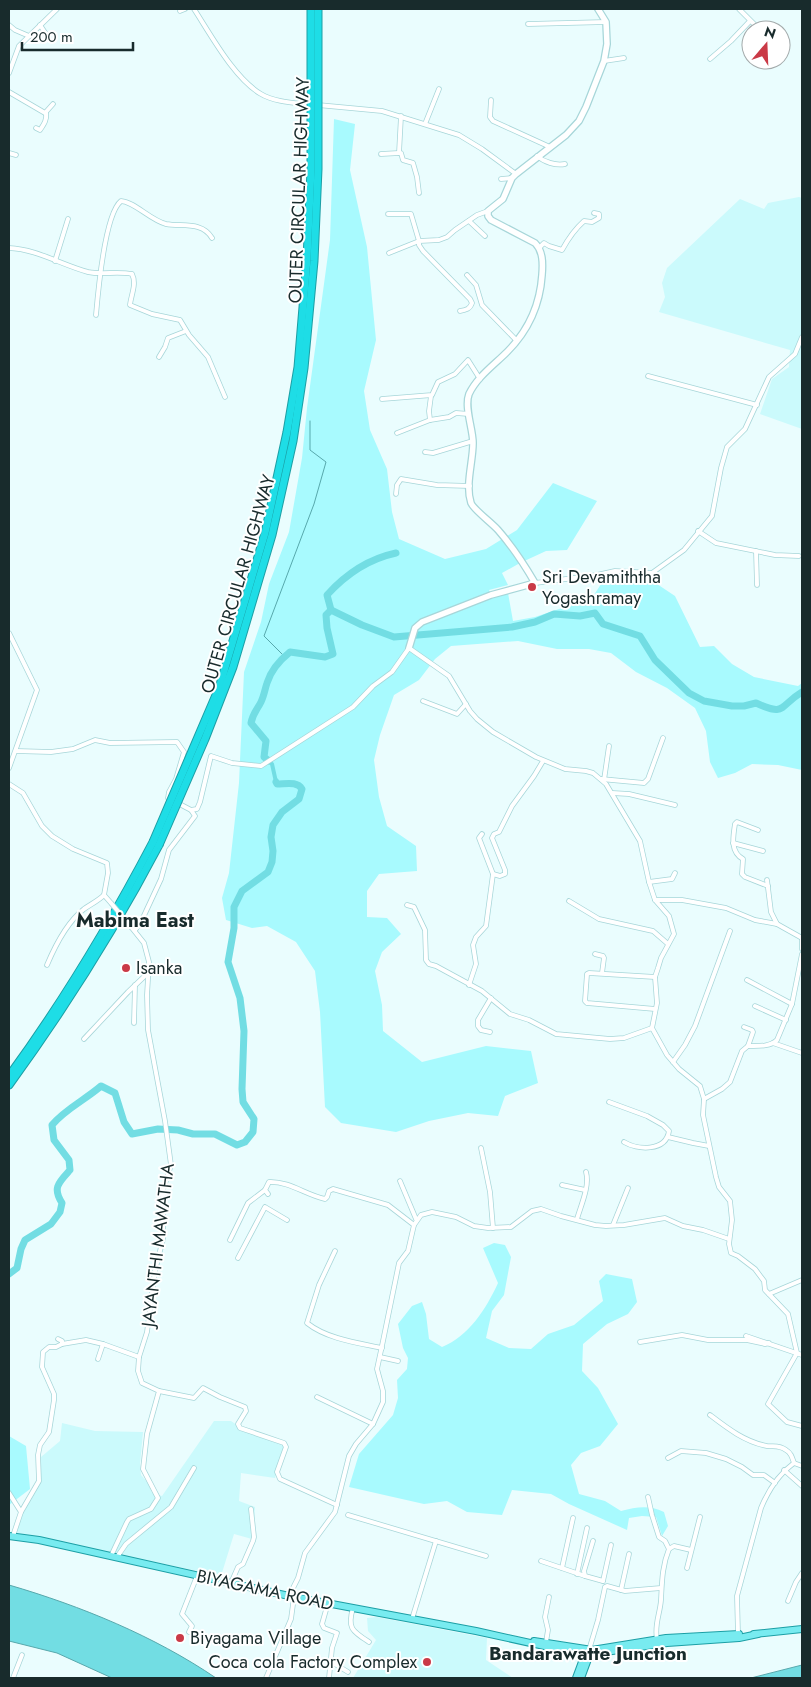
<svg xmlns="http://www.w3.org/2000/svg" width="811" height="1687" viewBox="0 0 811 1687" font-family="Jost,sans-serif">
<style>
.built{fill:#cbfafc}
.green{fill:#a8fafe}
.water{fill:#72dde3;stroke:#57a8ac}
.lines{fill:none;stroke-linecap:round;stroke-linejoin:round}
.stream{stroke:#57a8ac;stroke-width:1}
.canal{stroke:#72dde3;stroke-width:4}
.river{stroke:#72dde3;stroke-width:7}
.street-casing{stroke:#a7d6d9;stroke-width:5.5}
.secondary-casing{stroke:#a7d6d9;stroke-width:8}
.primary-casing{stroke:#1c9fa5;stroke-width:8}
.highway-casing{stroke:#1c9fa5;stroke-width:9}
.street{stroke:#fff;stroke-width:4}
.secondary{stroke:#fff;stroke-width:5.5}
.primary{stroke:#78ebf0;stroke-width:6}
.highway{stroke:#1edde6;stroke-width:7}
.street-bridge-casing{stroke:#a7d6d9;stroke-width:5.5;stroke-linecap:butt}
.highway-bridge-casing{stroke:#1c9fa5;stroke-width:9;stroke-linecap:butt}
.street-bridge{stroke:#fff;stroke-width:4}
.highway-bridge{stroke:#1edde6;stroke-width:7}
.poi-dot{fill:#ca3a47;stroke:#fff;stroke-width:2}
.labels{text-anchor:middle;stroke-width:4;stroke-linejoin:round;paint-order:stroke}
.street-label{font-size:18px;fill:#182b2c;stroke:#fff}
.poi-label{font-size:18px;fill:#182b2c;stroke:#fff;text-anchor:start}
.neighbourhood-label{font-size:19px;font-weight:bold;fill:#182b2c;stroke:#fff}
.quarter-label{font-size:20px;font-weight:bold;fill:#182b2c;stroke:#fff}
</style>
<rect width="100%" height="100%" fill="#eafdfe"/>
<g class="built">
<path d="M799,197L802,198V429L760,414L772,379L789,367L790,350L659,312L665,297L662,283L667,268L740,199L764,209L768,203Z"/>
<path d="M214,1421H231L244,1430L288,1444L280,1459L275,1478L241,1473L239,1501L255,1507L253,1534L252,1539L234,1534L221,1576L16,1533L21,1512L40,1482L41,1457L60,1441L62,1423L95,1431L143,1432L140,1464L141,1475L148,1483L152,1493L162,1496Z"/>
<path d="M377,1617L487,1638L486,1660L513,1678H353L376,1640L368,1631L367,1618Z"/>
</g>
<g class="green">
<path d="M334,119L355,124L350,170L367,247L376,340L364,391L370,430L387,469L392,512L399,539L445,559L486,549L517,530L553,483L597,501L567,550L546,551L520,563L502,573L508,585L489,590L492,597L508,593L513,621L535,617L592,598L603,581L618,575H635L654,582L675,596L700,647L714,646L732,664L754,677L798,686L802,683V770L778,765L752,764L735,773L718,778L710,762L706,731L695,708L667,688L636,672L611,653L589,649H557L518,641L451,646L435,659L419,680L394,695L380,735L374,760L379,797L387,826L416,846L417,871L379,874L367,891V917L387,918L401,934L382,952L375,971L382,1005L383,1031L422,1062L486,1046L531,1051L538,1083L505,1096L498,1116L468,1113L429,1121L396,1132L341,1123L325,1107L320,1012L315,971L296,942L267,926L252,928L226,920L222,898L229,873L239,783L244,672L261,622L269,584L289,532L302,458L307,408L330,240Z"/>
<path d="M494,1243L505,1245L511,1257L504,1295L492,1311L486,1338L509,1348L531,1349L548,1334L574,1325L603,1301L599,1281L606,1274L632,1279L637,1302L628,1314L607,1324L583,1344L582,1371L598,1388L618,1424L600,1446L581,1453L571,1465L579,1494L605,1501L621,1511C637,1507 649,1505 664,1512L668,1526L662,1536L656,1517L642,1516L629,1518L627,1530L569,1504L551,1494L512,1490L502,1515L467,1512L447,1501L424,1504L349,1487L359,1454L393,1415L398,1398L397,1380L407,1369L408,1358L403,1348L398,1324L412,1306L422,1302L426,1314L429,1339L442,1347C469,1336 486,1309 498,1283L483,1248Z"/>
<path d="M9,1436L26,1446L30,1489L9,1505Z"/>
</g>
<g class="water">
<path d="M9,1585C81,1606 154,1636 216,1678H112L57,1653L9,1641Z"/>
<path d="M802,1665V1678H751Z"/>
</g>
<g class="lines">
<path class="stream" d="M284,656L264,636L314,504L326,462L310,450V421"/>
<path class="canal" d="M272,764L276,782"/>
<g class="river">
<path d="M331,610L327,595C346,574 368,559 396,553"/>
<path d="M269,761L264,757L266,741L251,723C253,713 257,710 261,702C264,696 265,689 267,683C271,670 280,660 290,652L325,657L333,654L327,628L326,615L331,610L362,625L394,637L512,627L535,622L554,614L580,616L595,613L603,624L640,636L655,660L689,693L704,701L732,706H744L756,703C786,717 779,706 802,692"/>
<path d="M9,1274L17,1268L21,1249L25,1240L51,1224L60,1212L62,1203C52,1188 59,1182 70,1170L69,1160L54,1140L52,1125C65,1109 85,1100 101,1086L115,1093L124,1122L132,1134L158,1129L178,1130L193,1134H215L237,1145L245,1142L253,1132L254,1119L243,1102L242,1089L244,1031L240,998L228,962L234,928V907L242,891L268,872L272,862L273,851L271,837L273,825L282,812L299,799L302,789C297,781 286,784 277,784L276,782"/>
</g>
<defs>
<g id="street">
<path d="M194,9C211,35 234,78 261,94C274,102 296,103 311,105"/>
<path d="M739,9L760,30"/>
<path d="M180,11L185,9"/>
<path d="M528,24L606,22"/>
<path d="M9,25L15,30L29,36"/>
<path d="M40,25L46,34"/>
<path d="M710,59L731,41L750,21"/>
<path d="M604,61L624,58"/>
<path d="M9,73L19,46L57,9"/>
<path d="M9,92L45,113L53,104"/>
<path d="M491,100L490,117L493,121L550,147"/>
<path d="M318,105L382,111L459,135L482,149L516,174"/>
<path d="M401,116L399,153H401L403,160L413,163L417,177L419,193"/>
<path d="M425,124L439,89"/>
<path d="M36,128L40,130C44,124 47,120 46,113"/>
<path d="M9,153L16,155"/>
<path d="M381,154L399,153"/>
<path d="M537,156C544,162 556,166 565,164"/>
<path d="M501,179L512,178"/>
<path d="M388,214H411L419,241L389,253"/>
<path d="M469,221L485,236"/>
<path d="M9,248C36,249 62,265 88,272C102,275 118,271 132,274C137,284 131,295 130,305L152,314L180,320L189,335L208,357L225,397"/>
<path d="M539,248L544,243L549,246L562,250C568,239 575,229 584,221L592,222L599,218V214L594,213"/>
<path d="M55,261L68,219"/>
<path d="M467,275L476,285L482,305L517,341"/>
<path d="M460,311C466,310 470,309 472,303L470,299L423,251L419,245V241L439,240L447,237L455,230L477,215L488,211"/>
<path d="M96,315C98,292 105,214 121,201C135,202 150,220 166,224C182,227 202,221 212,238"/>
<path d="M159,357L165,347L168,338L186,331"/>
<path d="M648,376L757,405"/>
<path d="M382,399L432,395L438,382L455,374L468,360L480,379"/>
<path d="M430,420L429,411L431,396"/>
<path d="M397,433L430,420L449,417L456,413L469,414"/>
<path d="M425,452L433,453L473,441"/>
<path d="M396,494L397,485L401,479L437,485L470,486"/>
<path d="M698,531L716,543L775,555L799,556"/>
<path d="M756,551L757,585"/>
<path d="M535,583L597,575L615,571L652,573L684,550L712,516L721,468L727,447L745,429L769,377L795,354L802,337"/>
<path d="M9,633L37,690L9,768"/>
<path d="M423,701L457,714L466,704"/>
<path d="M16,751L51,752L73,749L95,740L110,743L177,742L184,752L176,779L169,792L168,798L191,810L195,816L169,850L161,879L141,922L135,930"/>
<path d="M601,779L644,783L648,779L663,738"/>
<path d="M604,780L609,746"/>
<path d="M9,784L23,793L42,826L52,836L73,849L107,863L108,873L104,895L111,903"/>
<path d="M612,793L629,794L675,805"/>
<path d="M191,810L197,809L200,802L211,756L232,763L261,766L353,707L373,686L392,672L409,648L449,676L470,711L477,719L493,732L536,757L565,769L586,771L593,773L606,784L640,841L649,882L655,900H682L726,908L755,920L777,924L802,938"/>
<path d="M758,830L737,822L735,824C733,837 730,852 743,859L742,874L745,877L768,886"/>
<path d="M733,843L763,851"/>
<path d="M493,874L500,876L505,874V870L492,838L494,834L499,832L512,806L534,776L543,761"/>
<path d="M767,880L771,912L777,924"/>
<path d="M649,882L672,879L675,873"/>
<path d="M655,900L669,916L674,934L661,958L658,968L655,977L657,1003L652,1028L667,1055L679,1069L700,1086L704,1099L703,1115L716,1177L719,1187L730,1201L732,1220L729,1244L731,1253L738,1256L755,1269L764,1281L765,1290L788,1314L797,1353L768,1404L787,1422L802,1426"/>
<path d="M569,901L599,919L653,931L668,944"/>
<path d="M407,905L414,907L425,930L426,960L429,964L436,966L482,991L510,1014L529,1020L556,1034L610,1039L624,1038L652,1028"/>
<path d="M802,938V949"/>
<path d="M595,954L603,956L604,958L602,973"/>
<path d="M47,965C55,946 67,922 84,909C91,904 98,901 104,895"/>
<path d="M747,980L792,1004"/>
<path d="M469,985L476,964L473,945L476,937L486,926L493,874L479,838L482,834"/>
<path d="M755,1006L786,1020"/>
<path d="M655,1009L587,1003L585,1001L587,974L589,973L655,977"/>
<path d="M134,1023L135,985"/>
<path d="M490,1032L481,1030L478,1026V1020L491,998"/>
<path d="M84,1039L128,992L149,972"/>
<path d="M773,1043L802,1053"/>
<path d="M748,1046C758,1046 770,1047 777,1040L792,1004L802,954"/>
<path d="M673,1062L685,1045L695,1026L730,931"/>
<path d="M704,1099L722,1089L730,1082L742,1051L748,1046L753,1032L752,1030L744,1027"/>
<path d="M609,1102L647,1116L663,1125L669,1131C666,1152 637,1150 624,1142"/>
<path d="M668,1137L693,1143L709,1146"/>
<path d="M481,1148L490,1192L493,1228"/>
<path d="M400,1181L416,1219"/>
<path d="M562,1185L585,1190"/>
<path d="M268,1194L265,1190L269,1182C289,1181 306,1195 325,1199L327,1197L329,1191L333,1189L388,1205L414,1225"/>
<path d="M577,1219C581,1205 590,1186 586,1172"/>
<path d="M613,1225L628,1188"/>
<path d="M230,1240L248,1203L265,1190"/>
<path d="M335,1251L319,1285L307,1323C327,1339 358,1343 382,1348"/>
<path d="M238,1258L265,1207L287,1220"/>
<path d="M769,1294L802,1280"/>
<path d="M746,1336L802,1355"/>
<path d="M58,1339L62,1341V1344L86,1340L103,1344"/>
<path d="M640,1342L682,1335L708,1340H747L765,1344L769,1343"/>
<path d="M380,1357L398,1361"/>
<path d="M98,1359L103,1344L139,1357"/>
<path d="M159,1391L194,1398L203,1388L220,1397L245,1407L246,1411L238,1424L240,1428L284,1443L286,1447L277,1472L280,1479L337,1505"/>
<path d="M317,1397L373,1424"/>
<path d="M710,1415C727,1428 745,1442 767,1446C774,1447 779,1445 786,1450C791,1453 792,1457 794,1463"/>
<path d="M668,1458L681,1451L706,1453L726,1459L742,1467L753,1475H764L775,1483"/>
<path d="M784,1470L802,1486"/>
<path d="M9,1493L21,1512L13,1536"/>
<path d="M648,1497L652,1515L659,1537L665,1541L669,1549C662,1566 662,1582 661,1600C660,1614 654,1625 657,1639"/>
<path d="M21,1512L39,1481L38,1455L40,1445L49,1432L54,1400V1394L42,1367L43,1352L49,1347H56L62,1344"/>
<path d="M348,1515L486,1556"/>
<path d="M593,1541L584,1571L585,1576L603,1581"/>
<path d="M669,1549L674,1546L691,1550"/>
<path d="M111,1556L127,1522L129,1519L151,1509L158,1498L143,1469L147,1434L159,1391L142,1383L138,1371L139,1357L147,1332L155,1271L163,1239V1190L171,1165L165,1121L148,1030L147,995L149,962L144,943L132,928"/>
<path d="M117,1557L126,1544L171,1507L194,1468"/>
<path d="M541,1561L585,1576"/>
<path d="M562,1568L573,1518"/>
<path d="M687,1568L700,1517"/>
<path d="M577,1574L587,1528"/>
<path d="M603,1581L611,1545"/>
<path d="M231,1583L238,1567L243,1564L253,1541L254,1537L251,1509"/>
<path d="M621,1590L629,1554"/>
<path d="M289,1596L298,1578L305,1553L335,1512L349,1456L356,1444L373,1424L383,1402V1391L377,1369L383,1341L399,1263L408,1251L414,1225L421,1215L432,1212L456,1217L474,1226L488,1228L511,1227L532,1211L541,1209L561,1216L595,1225L606,1226L624,1225L665,1218L683,1226L703,1230L729,1239"/>
<path d="M788,1601L796,1582L802,1573"/>
<path d="M328,1603L322,1624L324,1628L337,1633L332,1648L329,1678"/>
<path d="M353,1608C347,1628 352,1631 369,1642"/>
<path d="M412,1619L436,1541"/>
<path d="M189,1632L192,1626L182,1614L197,1576"/>
<path d="M738,1634L737,1596L761,1508C768,1491 779,1474 794,1463L802,1466"/>
<path d="M546,1642L548,1630L545,1617L549,1597"/>
<path d="M589,1650L598,1620L605,1587L607,1586L625,1591L661,1588"/>
<path d="M330,1661L348,1672"/>
<path d="M13,1678L22,1655"/>
<path d="M266,1678L291,1619L294,1597"/>
</g>
<path id="secondary" d="M409,648L415,628L422,622L491,595L535,583C524,564 512,546 498,530C492,523 474,510 471,503C465,485 473,462 473,443C473,429 464,407 469,394C477,377 494,365 507,352C529,330 540,305 542,275C543,263 543,251 535,243L491,220L488,216V211L503,199L512,178L516,174L566,135L579,121L586,107L604,61L607,44L606,22L598,9"/>
<g id="primary">
<path d="M9,1536L39,1540L289,1596L476,1631L585,1655L667,1643L739,1638L758,1634"/>
<path d="M754,1634L802,1629"/>
<path d="M534,1641L592,1650L666,1638L739,1634"/>
<path d="M576,1678L586,1651"/>
<path d="M581,1678L591,1651"/>
</g>
<g id="highway">
<path d="M9,1076C63,1002 110,924 153,842"/>
<path d="M9,1085C65,1008 115,929 159,845"/>
</g>
</defs>
<use href="#street" class="street-casing"/>
<use href="#secondary" class="secondary-casing"/>
<use href="#primary" class="primary-casing"/>
<use href="#highway" class="highway-casing"/>
<use href="#street" class="street"/>
<use href="#secondary" class="secondary"/>
<use href="#primary" class="primary"/>
<use href="#highway" class="highway"/>
<defs>
<path id="street-bridge" d="M111,903L132,928"/>
<g id="highway-bridge">
<path d="M153,842L219,688L265,533L287,432L298,367L307,259L311,170V9"/>
<path d="M159,845L205,739L233,667L272,535L293,441L304,368L314,261L318,169V9"/>
</g>
</defs>
<use href="#street-bridge" class="street-bridge-casing"/>
<use href="#highway-bridge" class="highway-bridge-casing"/>
<use href="#street-bridge" class="street-bridge"/>
<use href="#highway-bridge" class="highway-bridge"/>
</g>
<g class="poi-dot">
<circle cx="532" cy="587" r="5"/>
<circle cx="126" cy="968" r="5"/>
<circle cx="180" cy="1638" r="5"/>
<circle cx="427" cy="1662" r="5"/>
</g>
<g class="labels">
<g class="street-label">
<text transform="translate(299 190) rotate(-88)" y="6">OUTER CIRCULAR HIGHWAY</text>
<text transform="translate(238 584) rotate(-74)" y="6">OUTER CIRCULAR HIGHWAY</text>
<text transform="translate(158 1245) rotate(-83)" y="6">JAYANTHI MAWATHA</text>
<text transform="translate(265 1590) rotate(12)" y="6">BIYAGAMA ROAD</text>
</g>
<g class="poi-label">
<text x="542" y="583">Sri Devamiththa<tspan x="542" dy="21">Yogashramay</tspan></text>
<text x="136" y="974">Isanka</text>
<text x="190" y="1644">Biyagama Village</text>
<text x="417" y="1668" text-anchor="end">Coca cola Factory Complex</text>
</g>
<g class="neighbourhood-label">
<text x="588" y="1660">Bandarawatte Junction</text>
</g>
<g class="quarter-label">
<text x="135" y="927">Mabima East</text>
</g>
</g>
<rect width="811" height="1687" fill="none" stroke="#182b2c" stroke-width="20"/>
<g transform="translate(766 45) rotate(19)"><circle r="24" fill="#ffffff" stroke="#a3aaab"/>
<path d="M0-4L9 19L0 12L-9 19Z" fill="#ca3a47"/>
<text y="-8" font-size="14" font-weight="bold" text-anchor="middle" fill="#182b2c">N</text>
</g>
<path d="M22 42v8h111v-8" fill="none" stroke="#182b2c" stroke-width="2.5"/>
<text x="30" y="42" font-size="15" fill="#182b2c" stroke="#ffffff" stroke-width="4" paint-order="stroke">200 m</text>
</svg>
